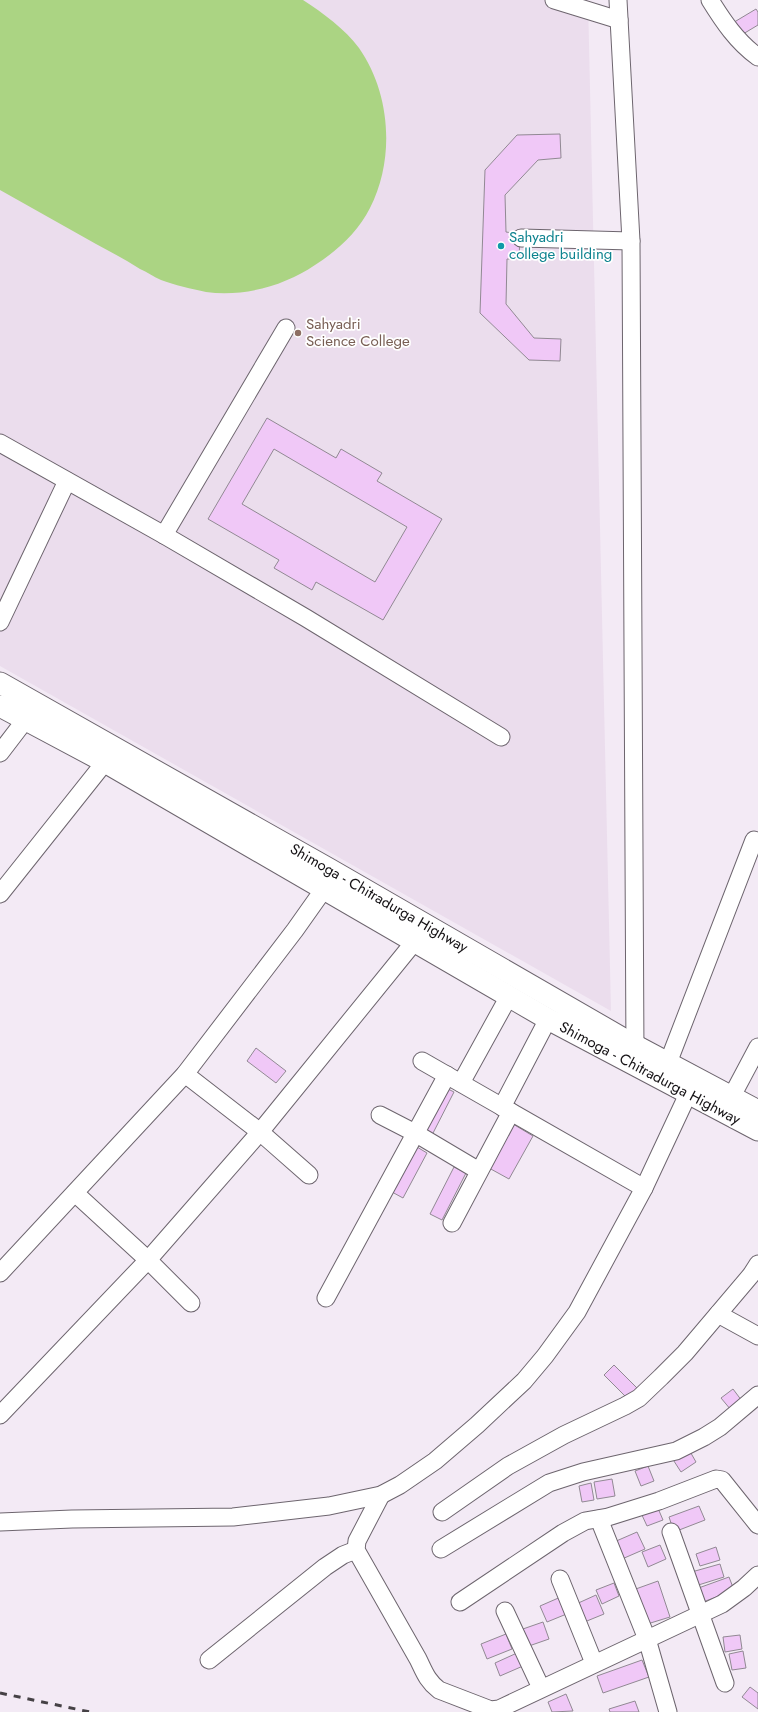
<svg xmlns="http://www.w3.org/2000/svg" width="758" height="1712" viewBox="0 0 758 1712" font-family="Jost,sans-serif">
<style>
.built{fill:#ebdded}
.green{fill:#abd483}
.building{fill:#f0c8f7;stroke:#918993;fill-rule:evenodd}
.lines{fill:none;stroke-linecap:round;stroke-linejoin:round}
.minor-casing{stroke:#6d656e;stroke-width:19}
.major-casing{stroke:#6d656e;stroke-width:23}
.minor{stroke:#fff;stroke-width:17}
.major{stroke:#fff;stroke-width:21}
.rail{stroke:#454145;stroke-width:3;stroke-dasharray:7 7;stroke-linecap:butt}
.culture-dot{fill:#0f9aa8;stroke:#fff;stroke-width:1.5}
.education-dot{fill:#8d6e63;stroke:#fff;stroke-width:1.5}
.labels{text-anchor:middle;stroke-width:3.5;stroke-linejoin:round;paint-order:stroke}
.culture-label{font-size:15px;fill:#0d838f;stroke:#fff;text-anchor:start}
.education-label{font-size:15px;fill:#785e54;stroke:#fff;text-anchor:start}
.street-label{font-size:15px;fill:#151215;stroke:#fff}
</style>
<rect width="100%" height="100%" fill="#f3eaf5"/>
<path class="built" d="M0,0H588L611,1011L0,666Z"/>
<path class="green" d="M0,0H303C323,13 345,29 359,48C391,94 395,159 370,208C358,232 337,251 315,265C284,286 244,297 206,292C192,289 174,285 161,280C154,277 147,272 140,269C126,260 111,252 96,244C64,226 32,208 0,190Z"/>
<g class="building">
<path d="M756,9L758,12V25L738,37L731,24Z"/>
<path d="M560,134L561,158L538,160L505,195L506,232L520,234L519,259H507L506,304L534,338L561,339L560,361L529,360L480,313L485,170L517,135Z"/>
<path d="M267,418L336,458L341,449L382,473L377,481L442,519L383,620L316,582L312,590L274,568L279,560L208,519ZM274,449L407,527L375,582L242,504Z"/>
<path d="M256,1048L286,1071L276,1083L247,1061Z"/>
<path d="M444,1087L454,1092L431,1137L420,1131Z"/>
<path d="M513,1124L533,1136L509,1179L489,1168Z"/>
<path d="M417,1147L427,1153L403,1198L392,1192Z"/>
<path d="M454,1167L466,1173L442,1220L430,1214Z"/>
<path d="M614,1365L637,1388L627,1398L604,1375Z"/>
<path d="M733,1389L742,1401L731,1410L721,1398Z"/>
<path d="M688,1448L696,1462L681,1472L672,1458Z"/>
<path d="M648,1466L654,1481L641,1486L635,1471Z"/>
<path d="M612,1479L615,1496L597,1499L594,1482Z"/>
<path d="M591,1483L594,1500L582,1502L579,1486Z"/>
<path d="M657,1506L663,1520L647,1526L641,1513Z"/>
<path d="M699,1506L705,1520L674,1532L669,1517Z"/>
<path d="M637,1532L645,1549L622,1559L614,1542Z"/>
<path d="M660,1545L666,1559L648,1567L642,1552Z"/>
<path d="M716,1547L720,1560L700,1566L696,1554Z"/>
<path d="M720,1564L724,1577L692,1587L688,1573Z"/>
<path d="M729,1577L734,1590L698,1604L693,1590Z"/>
<path d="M658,1581L670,1617L644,1625L633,1590Z"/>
<path d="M614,1583L619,1596L602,1604L596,1590Z"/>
<path d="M596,1595L604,1614L582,1623L574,1605Z"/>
<path d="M563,1596L569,1613L547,1622L540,1606Z"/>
<path d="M543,1622L549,1639L526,1647L520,1630Z"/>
<path d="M506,1634L512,1649L487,1659L481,1644Z"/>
<path d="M740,1635L742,1649L725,1652L723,1637Z"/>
<path d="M743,1651L746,1668L732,1670L729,1654Z"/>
<path d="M517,1653L523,1666L500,1676L495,1663Z"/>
<path d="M642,1660L649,1677L603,1693L597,1676Z"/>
<path d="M750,1687L758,1693V1709L742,1697Z"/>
<path d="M566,1694L573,1711L552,1712L548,1702Z"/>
<path d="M635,1701L639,1712H610L609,1709Z"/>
</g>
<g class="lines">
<defs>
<g id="minor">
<path d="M554,0L619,20"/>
<path d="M618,0L631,241L635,1057"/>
<path d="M710,0C723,21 737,42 758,57"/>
<path d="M521,238L631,241"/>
<path d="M0,443L164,535L306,618L501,737"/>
<path d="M164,535L286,328"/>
<path d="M0,622L67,481"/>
<path d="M0,753L26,719"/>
<path d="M0,894L105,762"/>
<path d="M422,1061L644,1188"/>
<path d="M668,1063L754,840"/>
<path d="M185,1074L260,1132L309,1175"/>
<path d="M461,1083L509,996"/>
<path d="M732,1096L758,1047"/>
<path d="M502,1107L548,1019"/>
<path d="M380,1115L415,1133L479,1171"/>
<path d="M75,1193L148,1260L191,1303"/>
<path d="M452,1223L511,1112"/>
<path d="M0,1273L185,1074L295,930L324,889"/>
<path d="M326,1298L447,1075"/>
<path d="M718,1314L758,1336"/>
<path d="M0,1415L148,1260L260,1132L415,941"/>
<path d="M381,1495L357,1541L356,1550L418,1659C424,1671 427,1681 439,1690L491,1710L499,1709L722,1604L744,1588L758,1575"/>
<path d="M442,1512L508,1466L564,1435L625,1406L639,1398L661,1377L685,1353L751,1275L758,1264"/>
<path d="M599,1519L647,1639L668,1712"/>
<path d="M0,1522L72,1519L233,1517L329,1506L381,1495L400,1485L435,1461L477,1425L524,1381L545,1356L577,1312L644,1188L688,1094"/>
<path d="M671,1532L725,1683"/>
<path d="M441,1549L549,1483L583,1472L676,1451L704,1437L720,1427L758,1395"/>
<path d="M560,1579L594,1663"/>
<path d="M460,1602L563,1533L585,1521L608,1517L659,1501L716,1479L722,1480L758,1525"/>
<path d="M505,1611L541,1688"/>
<path d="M209,1660L325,1567L343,1555L356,1550"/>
</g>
<g id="major">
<path d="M0,683L329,869L634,1045L758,1111"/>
<path d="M0,706L105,762L548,1019L758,1130"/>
</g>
</defs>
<use href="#minor" class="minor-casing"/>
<use href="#major" class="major-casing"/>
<use href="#minor" class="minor"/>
<use href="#major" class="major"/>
<path class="rail" d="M0,1693L90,1712"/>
</g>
<circle class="culture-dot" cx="501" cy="246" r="4"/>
<circle class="education-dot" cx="298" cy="333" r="4"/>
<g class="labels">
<g class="culture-label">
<text x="509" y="242">Sahyadri<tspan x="509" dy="17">college building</tspan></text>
</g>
<g class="education-label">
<text x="306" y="329">Sahyadri<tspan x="306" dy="17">Science College</tspan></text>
</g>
<g class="street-label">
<text transform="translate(379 898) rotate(30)" y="5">Shimoga - Chitradurga Highway</text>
<text transform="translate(650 1073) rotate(28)" y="5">Shimoga - Chitradurga Highway</text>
</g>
</g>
</svg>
